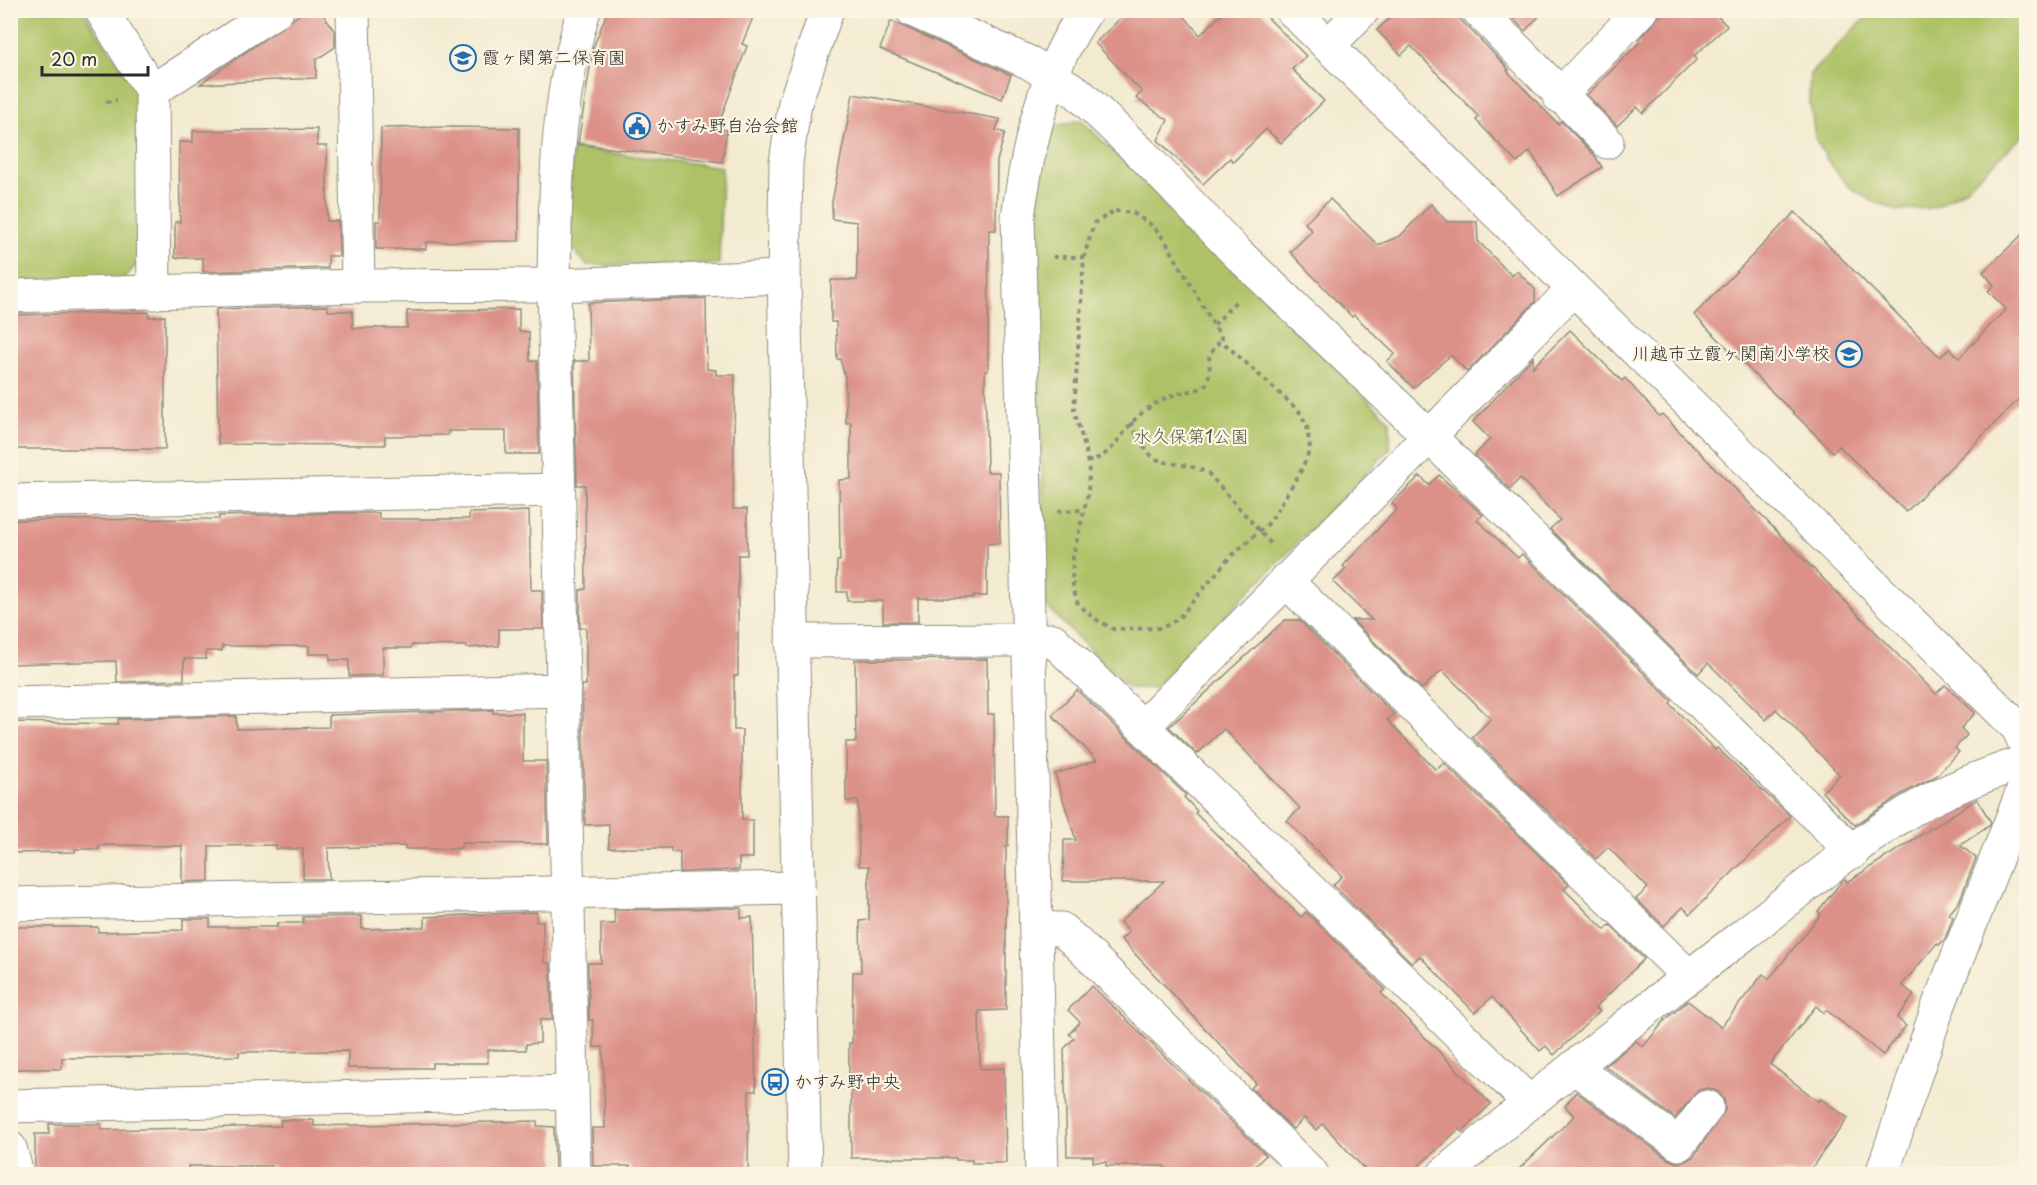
<svg xmlns="http://www.w3.org/2000/svg" width="2037" height="1185" viewBox="0 0 2037 1185" font-family="'Playpen Sans','Klee One',sans-serif">
<style>
.green{fill:#adc266;stroke:#6c7648;stroke-width:1.5}
.building{fill:#dc9188}
.lines{fill:none;stroke-linecap:round;stroke-linejoin:round}
.minor-casing{stroke:#8f8b7e;stroke-width:35}
.path{stroke:#8f8b7e;stroke-width:4;stroke-dasharray:4.5 4.5;stroke-linecap:butt}
.minor{stroke:#fff;stroke-width:33}
.labels{text-anchor:middle;stroke-width:4.5;stroke-linejoin:round;paint-order:stroke}
.poi-label{font-size:18px;fill:#2b2b2b;stroke:#fcf5e5;text-anchor:start}
.park-label{font-size:18px;fill:#52583d;stroke:#fcf5e5}
</style>
<rect width="100%" height="100%" fill="#fcf5e5"/>
<filter id="ink" filterUnits="userSpaceOnUse"><feTurbulence type="fractalNoise" baseFrequency=".0167" numOctaves="2"/><feDisplacementMap in="SourceGraphic" scale="12" xChannelSelector="R" yChannelSelector="G"/><feConvolveMatrix kernelMatrix="1 2 1 2 8 2 1 2 1" color-interpolation-filters="sRGB"/></filter>
<filter id="wash" filterUnits="userSpaceOnUse"><feTurbulence type="fractalNoise" baseFrequency=".008" numOctaves="4" result="noise"/><feDisplacementMap in="SourceGraphic" scale="24" xChannelSelector="R" yChannelSelector="G"/><feGaussianBlur stdDeviation="1.35" result="paint"/><feColorMatrix in="noise" values="0 0 0 0 0 0 0 0 0 0 0 0 0 0 0 0 0 1.4 0 .05"/><feComposite in="paint" operator="in"/></filter>
<g filter="url(#wash)">
<rect width="100%" height="100%" fill="#f3ebd0"/>
<g class="green">
<path d="M10,11H83L140,94L142,258L123,280L11,282Z"/>
<path d="M1872,11H2026V133L1964,190L1936,207L1898,211L1870,200L1848,186L1828,161L1815,138L1809,94L1810,74Z"/>
<path d="M1081,120L1390,421V449L1154,688H1128L1047,607L1038,368L1037,197L1050,127Z"/>
<path d="M572,148L722,167L719,264L587,265L569,245Z"/>
</g>
<g id="blocks">
<g class="building">
<path d="M306,10H320L335,32V47L316,60V78L200,84Z"/>
<path d="M608,10H756L742,44L747,46L717,129L727,130L722,162L578,144L593,48Z"/>
<path d="M1129,10H1179L1200,35L1226,10H1260L1306,56L1292,69L1324,101L1281,143L1266,129L1233,162L1230,158L1203,184L1158,140L1168,120L1136,98L1142,92L1095,43Z"/>
<path d="M1398,10H1451L1505,65L1509,70L1507,71L1558,124L1561,121L1595,156L1602,167L1558,196L1530,151L1517,163L1476,120L1479,117L1411,46L1401,55L1377,30Z"/>
<path d="M1505,10H1545L1525,31Z"/>
<path d="M1665,10H1712L1727,26L1694,56L1697,59L1643,113L1637,107L1617,126L1587,95L1640,42L1638,40Z"/>
<path d="M891,21L1011,75L1002,99L880,49Z"/>
<path d="M853,94L1000,119L996,130L1005,133L997,161L996,230H989L988,371H985L987,472H999L1000,543L987,544V596H973V598H918V622H883V601H847V592H837V561H840L839,480L851,479V423H846L845,377L840,359H837L836,322H831V280H857V222L832,219V202Z"/>
<path d="M452,127L519,128V241L426,242V249H376V221H380L381,128Z"/>
<path d="M317,129V146H327V221H338L339,256H328V268L203,272V258H175V222H180L179,142H193V131Z"/>
<path d="M1330,199L1378,245L1400,236L1431,204L1447,222H1477L1478,241L1512,276L1517,271L1535,289V302L1467,372L1451,355L1413,388L1387,361L1395,354L1354,315L1352,317L1290,252L1312,231L1305,223Z"/>
<path d="M1795,212L1940,357L1950,348L1959,358L2006,309L1988,291L1994,285L1983,272L2026,231V392L1906,512L1839,446L1833,452L1694,315Z"/>
<path d="M706,298L707,369L716,370V375H735L733,509H747V555H738V676H734V730H742V820H753V858H739V870L680,872V852H671V848H609V824L585,825L582,685H586V628H580V590L586,589L585,485H577L574,361H589L588,303Z"/>
<path d="M328,306V311H352L353,328H407V311L519,309V331L529,332L530,361H537L539,454H506V431H448V435L385,436V445L218,444L216,309Z"/>
<path d="M149,312V317L165,316V449H10V315Z"/>
<path d="M1570,330L1622,381L1625,378L1659,416L1662,414L1936,694L1945,685L1975,713L1961,728L1967,735L1955,748L1959,752L1936,776L1900,795L1855,825L1822,792L1840,775L1776,709L1766,720L1708,663L1698,674L1550,529L1560,520L1520,478L1510,489L1475,455L1490,439L1473,422L1533,357V367Z"/>
<path d="M1439,475L1483,515L1477,520L1518,558L1522,554L1672,701L1670,704L1715,750L1717,748L1790,816L1690,914L1683,907L1664,926L1636,899L1648,888L1608,847L1596,859L1472,737L1491,719L1442,670L1422,689L1352,620H1372L1333,582L1346,569L1343,566L1397,509L1392,503L1420,476L1429,485Z"/>
<path d="M529,511L531,590H542L543,629H499V646L467,648V646L412,645L411,648H383V675L349,676V660H330V654H309V646H222V651H206V659H184V680L117,682L116,661L10,664V520L219,519V516L332,513H379V519H469V513Z"/>
<path d="M1285,620H1299L1394,714L1387,720L1436,770L1444,763L1569,885L1564,889L1605,930L1610,925L1644,959L1595,1008L1600,1011L1554,1055L1546,1046L1540,1051L1492,997L1475,1013L1420,956L1412,963L1333,885L1342,876L1287,821L1300,808L1224,729L1197,754L1169,727Z"/>
<path d="M987,659L988,714H994L995,816H1008V846H1006V1010L979,1011L980,1069L1004,1068L1006,1163H972V1160H956V1158H851V1074H849V1043H852L853,972H861L860,921L869,920V866H859L858,801H846V742H856L855,660Z"/>
<path d="M1077,690L1186,795L1184,797L1197,811L1195,813L1258,876L1301,917L1306,912L1385,989L1381,993L1491,1104L1462,1132L1459,1129L1410,1174H1369L1323,1124L1316,1130L1304,1118L1293,1129L1251,1088L1256,1083L1121,939L1129,932L1120,922L1164,881H1063L1064,840H1076L1055,774L1097,760L1052,715Z"/>
<path d="M493,710V713H523V761H546L548,844L461,843V848L448,849H405V846L328,848L329,879H303V849H276V845L209,846V881L182,882V846L99,845V849H75V852L10,853V722L118,724V719L236,716L237,729L329,727V715Z"/>
<path d="M1977,799L1991,822L1989,826L1960,845L1976,858L1959,902L1949,914L1953,917L1945,939L1939,945L1937,943L1902,985L1914,995L1897,1018L1906,1026L1883,1055L1826,1010L1824,1013L1816,1006L1770,1064L1819,1102L1821,1099L1848,1118L1807,1174H1514L1574,1116L1565,1106L1576,1092L1668,1159L1677,1163L1686,1161L1694,1156L1725,1110L1724,1100L1719,1092L1709,1088L1699,1090L1675,1118L1605,1066L1636,1041L1643,1047L1666,1019L1688,1001L1721,1027L1763,974L1769,979L1821,914L1818,911L1842,881L1845,879L1847,882Z"/>
<path d="M741,908V918L752,917L756,1091H749L748,1174H630V1166H593L592,1128H605L603,1047H594L593,1020H589L588,963H601V924H615L614,910Z"/>
<path d="M536,912V922L543,921L544,963H550L552,1020H540V1043L526,1044V1050H488V1063H432V1068H348V1051L239,1052V1056L62,1058V1069H11L13,927H98V932L183,930V919H210V927H277V923H303V917L362,916V929L425,927V917Z"/>
<path d="M1092,986L1266,1155L1247,1174H1172L1164,1166H1106V1162H1093V1156H1067L1064,1049L1074,1038L1069,1034L1080,1022L1068,1010Z"/>
<path d="M280,1120H314V1126L537,1121V1126L554,1127L555,1173L333,1172V1174H272V1166H188V1171L40,1174V1169H35V1134H49V1124H101V1130L281,1126Z"/>
</g>
</g>
</g>
<g filter="url(#ink)">
<use href="#blocks" fill-opacity="0" stroke="#8f8b7e" stroke-width="1.5"/>
<g class="lines">
<defs>
<g id="minor">
<path d="M101,10L152,91L154,293"/>
<path d="M353,10L358,286"/>
<path d="M912,10L1030,63L1078,93L1142,154L1236,252L1431,438L1853,852"/>
<path d="M1292,10L2018,728L2026,746"/>
<path d="M1478,10L1607,142"/>
<path d="M1328,46L1363,10"/>
<path d="M152,91L277,10"/>
<path d="M1559,96L1641,10"/>
<path d="M10,296L358,286L554,285L784,277"/>
<path d="M10,501L558,490"/>
<path d="M1285,580L1688,976"/>
<path d="M792,641L1053,640L1529,1102"/>
<path d="M10,703L564,690"/>
<path d="M1144,726C1286,579 1432,436 1573,289"/>
<path d="M10,904L797,888"/>
<path d="M1036,928L1061,929L1076,942L1312,1174"/>
<path d="M1575,1068L1679,1144L1707,1107"/>
<path d="M10,1106L571,1092"/>
<path d="M10,1148L17,1174"/>
<path d="M574,1174L554,285C555,192 556,100 584,10"/>
<path d="M805,1174L784,277L786,162L795,103L827,10"/>
<path d="M1042,1174L1018,217C1028,146 1044,70 1087,10"/>
<path d="M1444,1174C1540,1092 1641,1013 1742,936C1797,894 1851,847 1910,811C1946,789 1986,775 2026,761"/>
<path d="M1882,1174L1938,1007L2026,783"/>
</g>
</defs>
<use href="#minor" class="minor-casing"/>
<g class="path">
<path d="M106,102L117,100"/>
<path d="M1115,211L1133,213L1153,226L1166,242L1225,344L1299,411L1307,426L1310,449L1302,469L1270,522L1229,558L1178,619L1162,628L1113,629L1092,617L1077,602L1072,581L1073,556L1088,494L1089,472L1086,451L1074,410L1084,257L1094,223Z"/>
<path d="M1053,257H1084"/>
<path d="M1214,325L1238,299"/>
<path d="M1131,422C1155,479 1165,453 1208,473L1272,545"/>
<path d="M1087,462C1119,454 1120,428 1146,410C1155,403 1168,396 1180,393C1191,390 1196,392 1206,385L1210,372L1209,355L1222,338"/>
<path d="M1058,511L1085,510"/>
</g>
<use href="#minor" class="minor"/>
</g>
</g>
<defs>
<symbol id="school-ring" viewBox="-11 -11 22 22"><circle r="9.5" fill="#fcf5e5" stroke="#1f6fb2" stroke-width="1.5"/><path d="M0-5L7-2L0 1L-7-2ZM-4 1L0 2.5L4 1V4Q0 6-4 4Z" fill="#1f6fb2"/></symbol>
<symbol id="civic-ring" viewBox="-11 -11 22 22"><circle r="9.5" fill="#fcf5e5" stroke="#1f6fb2" stroke-width="1.5"/><path d="M-.6-6.5H3V-4.5H.6V-3L4-1V1h2V6H-6V1h2V-1L-.6-3ZM-1.2 2.5V6h2.4V2.5Z" fill="#1f6fb2"/></symbol>
<symbol id="bus-ring" viewBox="-11 -11 22 22"><circle r="9.5" fill="#fcf5e5" stroke="#1f6fb2" stroke-width="1.5"/><path d="M-5-6H5V4H4V6H2V4H-2V6H-4V4H-5ZM-3.5-4V0h7V-4ZM-3.5 1.2v1.5H-2V1.2ZM2 1.2v1.5H3.5V1.2Z" fill="#1f6fb2"/></symbol>
</defs>
<g fill-rule="evenodd">
<use href="#school-ring" x="448" y="43" width="30" height="30"/>
<use href="#civic-ring" x="622" y="111" width="30" height="30"/>
<use href="#school-ring" x="1834" y="339" width="30" height="30"/>
<use href="#bus-ring" x="760" y="1067" width="30" height="30"/>
</g>
<g class="labels">
<g class="poi-label">
<text x="482" y="64">霞ヶ関第二保育園</text>
<text x="656" y="132">かすみ野自治会館</text>
<text x="1830" y="360" text-anchor="end">川越市立霞ヶ関南小学校</text>
<text x="794" y="1088">かすみ野中央</text>
</g>
<g class="park-label">
<text x="1191" y="443">水久保第1公園</text>
</g>
</g>
<rect width="2037" height="1185" fill="none" stroke="#fcf5e5" stroke-width="36"/>
<path d="M42 66v9h106v-9" fill="none" stroke="#2b2b2b" stroke-width="3"/>
<text x="51" y="66" font-size="18" fill="#2b2b2b" stroke="#fcf5e5" stroke-width="4.5" paint-order="stroke">20 m</text>
</svg>
